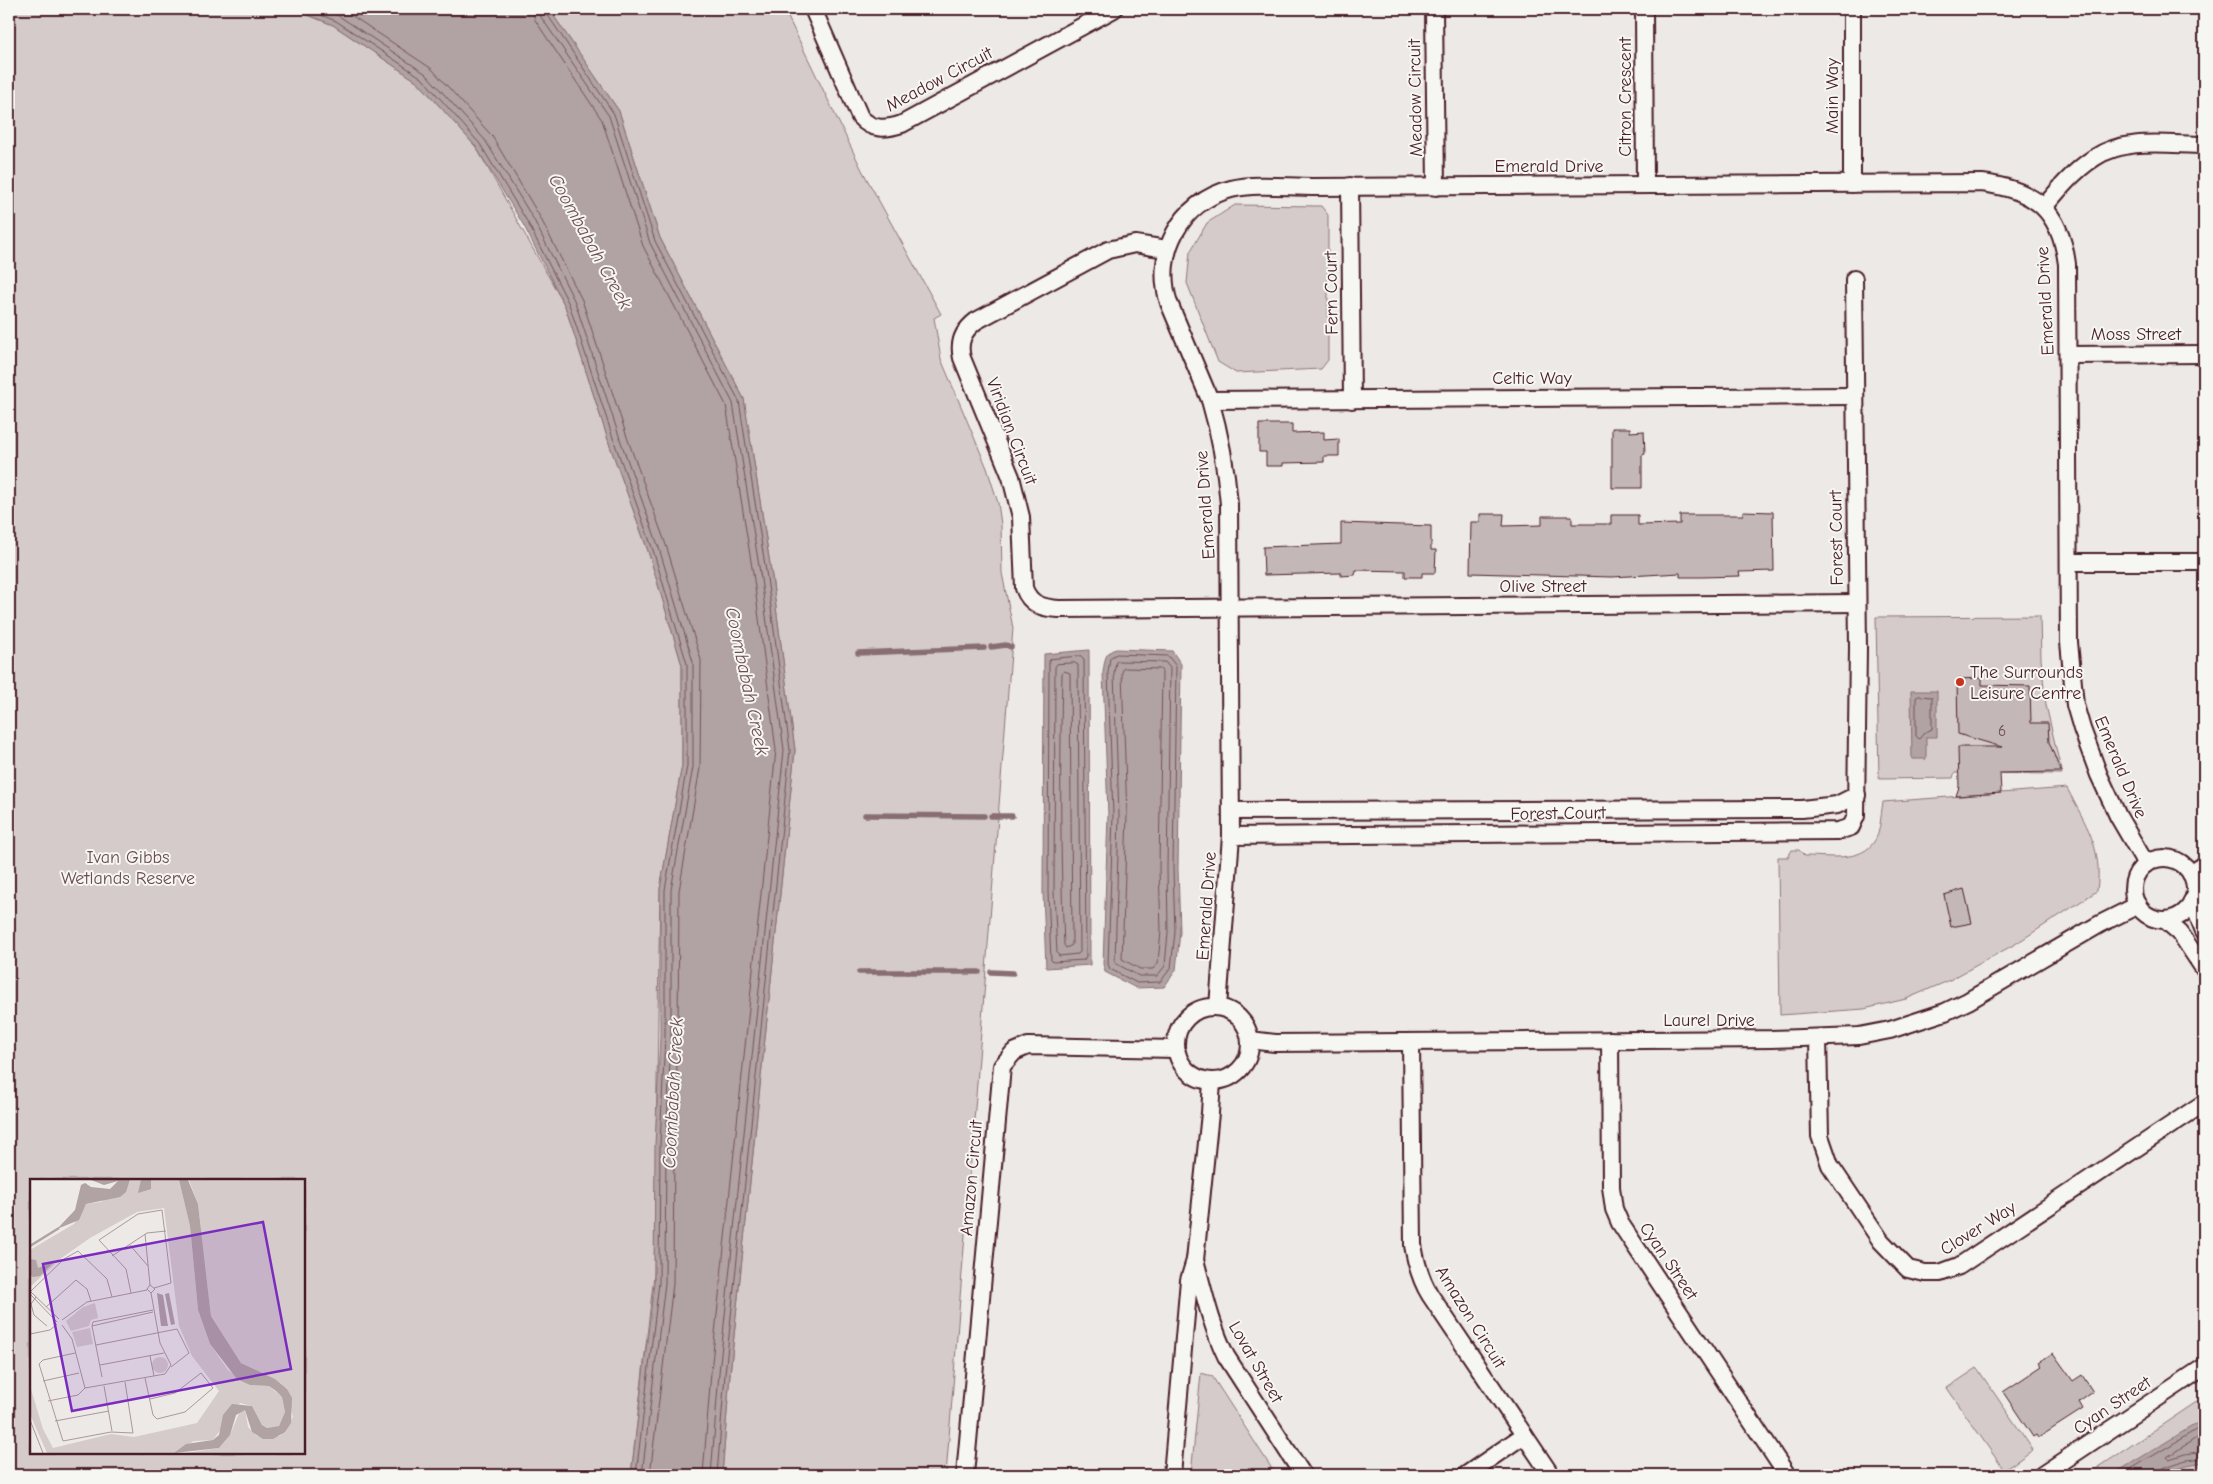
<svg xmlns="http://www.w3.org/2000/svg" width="2213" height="1484" viewBox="0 0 2213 1484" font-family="'Comic Neue',sans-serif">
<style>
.green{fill:#d4cbca;stroke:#8f757a;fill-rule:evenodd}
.water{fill:#b1a2a3;stroke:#886e73}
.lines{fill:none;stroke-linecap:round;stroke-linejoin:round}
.shore{stroke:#73535b;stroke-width:1}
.stream{stroke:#886e73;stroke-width:5.5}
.building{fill:#c4b7b7;stroke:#4a1f2b}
.minor-casing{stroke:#4a1f2b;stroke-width:20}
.minor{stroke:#f6f6f2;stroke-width:16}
.poi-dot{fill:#c8321e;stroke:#f6f6f2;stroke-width:2}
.labels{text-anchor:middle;stroke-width:4;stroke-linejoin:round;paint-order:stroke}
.number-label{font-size:15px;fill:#68454e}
.street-label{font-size:18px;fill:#4a1f2b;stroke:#f6f6f2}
.poi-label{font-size:18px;fill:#4a1f2b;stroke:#f6f6f2;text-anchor:start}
.park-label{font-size:18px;fill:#6c4a53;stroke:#f6f6f2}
.water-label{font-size:19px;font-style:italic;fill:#6e4d55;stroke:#f6f6f2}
.inset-river{fill:none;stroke:#b1a2a3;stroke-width:2.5}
.inset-road{fill:none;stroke:#ab989b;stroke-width:1}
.view{fill:#7b2cbf;fill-opacity:0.15;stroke:#7b2cbf;stroke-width:2.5}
.inset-edge{fill:none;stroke:#4a1f2b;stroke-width:2.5}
</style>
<rect width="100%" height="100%" fill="#ece9e6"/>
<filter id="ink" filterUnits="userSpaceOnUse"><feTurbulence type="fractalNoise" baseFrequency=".02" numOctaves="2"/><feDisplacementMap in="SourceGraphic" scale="10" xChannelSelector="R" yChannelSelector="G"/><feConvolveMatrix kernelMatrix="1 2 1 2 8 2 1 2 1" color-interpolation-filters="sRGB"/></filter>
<g filter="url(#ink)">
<g class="green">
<path d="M9,9H293L333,25L418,82L476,147L565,306L610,446L648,551L682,665V765L660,889L654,1275L631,1475H9ZM31,1180H304V1453H31Z"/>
<path d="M549,9H784L862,170L941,314L934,318L941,359L987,468L998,503L1001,524L1002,573L1013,628L946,1475H722L730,1374L795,750L772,577L744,399L660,238L619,111Z"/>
<path d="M1235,205L1321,206L1328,215V360L1321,369L1236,373L1218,362L1187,283L1190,252L1207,223Z"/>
<path d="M2040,616L2041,659L2046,705L2062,774L1955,773L1953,778L1879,779L1876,617Z"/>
<path d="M2067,788C2086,826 2103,847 2097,891L2017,943L1948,981L1906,999L1864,1009L1780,1015L1778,857H1788L1792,850H1799L1805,856C1832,856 1867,864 1878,834C1881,824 1881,812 1883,802Z"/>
<path d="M1977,1368L2033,1450L2004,1470L1947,1388Z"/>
<path d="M1201,1373L1212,1376L1276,1475H1191Z"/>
<path d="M2204,1397V1475H2087Z"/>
</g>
<g class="water">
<path d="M293,9H549L619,111L660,238L744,399L772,577L795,750L730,1374L722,1475H631L654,1283L655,1145L660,1036V889L682,765V665L648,551L610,446L565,306L524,226L476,147L418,82L333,25Z"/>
<path d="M1116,649L1172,651L1181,664L1178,869L1180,932L1176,970L1164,987L1136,988L1105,972L1103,964L1108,815L1103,672C1105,661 1104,652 1116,649Z"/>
<path d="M1089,650L1090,965L1046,968L1043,892L1044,654Z"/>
<path d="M1911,691H1937V737H1926V759H1912Z"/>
<path d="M2204,1419V1462L2187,1465L2158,1475H2112Z"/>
</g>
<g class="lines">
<g class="shore">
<path d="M306,9L336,21L422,78L480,144L528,223L569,304L615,444L653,550L687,664V766L665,890V1036L660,1145L659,1283L636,1475"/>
<path d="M322,9L339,16L426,74L485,140L534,220L575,302L621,442L659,548L693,662V767L671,890V1037L666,1146L665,1283L642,1475"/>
<path d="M342,9L432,69L492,136L540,217L582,300L628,440L666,545L701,660L700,768L679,891L678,1037L674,1146L673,1284L650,1475"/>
<path d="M532,9L535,20L602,120L643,246L726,405L754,580L776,750L711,1372L703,1475"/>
<path d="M539,9L541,17L609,116L650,243L733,403L761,579L784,750L719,1373L711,1475"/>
<path d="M546,9L547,14L614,114L655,241L739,401L767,578L790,750L725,1374L717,1475"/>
<path d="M1117,654L1168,656L1176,666L1173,869L1175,932L1171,968L1160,982L1137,983L1110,969L1108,964L1113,815L1108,672L1110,658Z"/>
<path d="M1081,656L1084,659L1086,956L1084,960L1053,962L1051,960L1048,892L1049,661L1051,659Z"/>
<path d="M1118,661L1165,662L1170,668L1167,869L1168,932L1165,966L1157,976H1139L1115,963L1119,815L1114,673L1116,662Z"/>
<path d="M1075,663L1078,665L1080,952L1078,954L1059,956L1057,953L1054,892L1055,667L1057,664Z"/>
<path d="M1124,668L1160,669L1162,671L1159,869L1161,931L1158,963L1153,969H1140L1122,959L1127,815L1122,673Z"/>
<path d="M1064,671L1070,673L1072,945L1066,948L1064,945C1060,855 1060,764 1062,674Z"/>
<path d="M1919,696L1932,697V729L1924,733L1919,739L1916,736V698Z"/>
<path d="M2204,1433L2167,1457L2169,1459L2185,1454L2204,1451"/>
<path d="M2121,1475L2204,1425"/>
<path d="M2159,1475L2163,1468L2186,1460L2204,1458"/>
</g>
<g class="stream">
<path d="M991,647L1006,645L1011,647"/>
<path d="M858,653L984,648"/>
<path d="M865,815L984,816"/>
<path d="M991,816H1012"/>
<path d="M859,972H979"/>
<path d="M991,972L1013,973"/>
</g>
</g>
<g class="building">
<path d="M1259,424H1292V433L1324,432V440L1339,439V456H1324V462L1283,463V466H1266V452H1259Z"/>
<path d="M1612,428H1630V432L1644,431L1645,454L1642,455V488H1612Z"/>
<path d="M1743,511L1773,512L1774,571L1739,572L1740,576L1702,577H1680V573L1612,577L1470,573L1471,522H1480V514H1504L1503,526L1542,525V516H1572V524H1611V515H1638V525L1680,524V515H1743Z"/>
<path d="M1341,523L1431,526V550H1436L1435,573H1422V577H1405V571L1356,570L1355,575L1341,576V573L1264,575L1263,547L1341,544Z"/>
<path d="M1982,678V685L2030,686L2031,723H2048L2049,742L2061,772L2000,773L2001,793L1956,796L1959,787L1958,747H2002L1958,734L1957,679Z"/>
<path d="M1964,889L1972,923L1951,927L1944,895Z"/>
<path d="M2053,1353L2073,1381L2082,1375L2093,1392L2079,1402L2083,1409L2038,1438L2036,1435L2033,1437L2003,1392L2042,1366L2039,1362Z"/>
</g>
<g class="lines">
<defs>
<g id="minor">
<path d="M813,9L860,117C872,131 887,129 902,124L1114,9"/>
<path d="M1434,9L1436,187"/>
<path d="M1644,9L1645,185"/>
<path d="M1852,184V9"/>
<path d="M1350,186L1352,400"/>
<path d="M2044,207C2059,189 2075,170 2094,158C2125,137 2169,145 2204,145"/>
<path d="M1167,249L1135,244L1108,250L976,321C963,331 958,342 962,358L1011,477L1021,517L1024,588C1030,605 1043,608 1059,609L1857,603"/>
<path d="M2068,355L2204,354"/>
<path d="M1210,400L1854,396"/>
<path d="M2069,562H2204"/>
<path d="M1231,811L1802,809L1837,805L1857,795"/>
<path d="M1231,836L1838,831L1851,827L1856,816L1858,647L1854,279"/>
<circle cx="2164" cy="889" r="31"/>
<path d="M2191,874L2204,865"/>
<path d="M2192,901L2204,931"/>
<path d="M2165,920L2180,933L2204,969"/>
<path d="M1218,1007L1231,836L1229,504C1226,468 1220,434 1210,400L1169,303C1153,254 1180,202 1231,189C1256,183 1286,187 1312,187L1982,183C2036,190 2060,211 2067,264L2069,642L2075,705L2082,729L2099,775L2118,816L2146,864"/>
<circle cx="1213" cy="1044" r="37"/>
<path d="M1818,1038L1820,1136L1830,1165L1881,1241L1908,1269L1925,1273H1940L1959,1266L2204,1103"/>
<path d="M1250,1040L1275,1043L1771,1039L1859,1036L1890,1030L1945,1012L1968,1001L2100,924L2138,905"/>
<path d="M1610,1040L1611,1187L1614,1209L1620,1223L1787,1475"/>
<path d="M1411,1042L1413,1245C1416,1263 1420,1279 1430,1295L1551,1475"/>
<path d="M1195,1260C1204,1293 1211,1325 1226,1356L1303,1475"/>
<path d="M965,1475L1002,1066L1014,1052L1028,1046L1176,1049"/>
<path d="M1172,1475L1189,1280L1195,1260L1210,1113L1212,1081"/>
<path d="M1466,1475L1524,1435"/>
<path d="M2042,1475L2204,1367"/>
</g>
</defs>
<use href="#minor" class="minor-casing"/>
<use href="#minor" class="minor"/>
</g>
</g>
<circle class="poi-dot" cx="1960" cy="682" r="5"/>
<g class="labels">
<g class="number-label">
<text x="2002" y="736">6</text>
</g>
<g class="street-label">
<text transform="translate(939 79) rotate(-28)" y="6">Meadow Circuit</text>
<text transform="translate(1832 96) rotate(-90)" y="6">Main Way</text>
<text transform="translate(1625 97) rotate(-90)" y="6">Citron Crescent</text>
<text transform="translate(1415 98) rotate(-91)" y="6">Meadow Circuit</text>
<text x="1549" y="172">Emerald Drive</text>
<text transform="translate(1331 293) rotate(-91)" y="6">Fern Court</text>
<text transform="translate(2045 301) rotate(-93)" y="6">Emerald Drive</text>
<text x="2136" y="340">Moss Street</text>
<text x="1532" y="384">Celtic Way</text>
<text transform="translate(1012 431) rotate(69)" y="6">Viridian Circuit</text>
<text transform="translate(1205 505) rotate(-94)" y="6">Emerald Drive</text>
<text transform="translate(1836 538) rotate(-91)" y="6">Forest Court</text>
<text x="1543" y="592">Olive Street</text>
<text transform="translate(2121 767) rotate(67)" y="6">Emerald Drive</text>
<text transform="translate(1558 813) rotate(-1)" y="6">Forest Court</text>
<text transform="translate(1206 906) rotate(-86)" y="6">Emerald Drive</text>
<text x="1709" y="1026">Laurel Drive</text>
<text transform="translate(971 1178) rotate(-85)" y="6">Amazon Circuit</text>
<text transform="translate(1978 1228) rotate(-32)" y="6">Clover Way</text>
<text transform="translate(1669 1261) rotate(56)" y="6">Cyan Street</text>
<text transform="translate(1471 1317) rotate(58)" y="6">Amazon Circuit</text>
<text transform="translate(1256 1362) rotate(60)" y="6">Lovat Street</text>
<text transform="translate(2112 1405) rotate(-34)" y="6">Cyan Street</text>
</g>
<g class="poi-label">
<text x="1970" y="678">The Surrounds<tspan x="1970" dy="21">Leisure Centre</tspan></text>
</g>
<g class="park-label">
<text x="128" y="863">Ivan Gibbs<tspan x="128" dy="21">Wetlands Reserve</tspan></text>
</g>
<g class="water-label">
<text transform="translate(591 241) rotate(61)" y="7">Coombabah Creek</text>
<text transform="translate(748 681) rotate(78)" y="7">Coombabah Creek</text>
<text transform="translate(672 1093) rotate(-87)" y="7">Coombabah Creek</text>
</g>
</g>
<g transform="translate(30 1179)">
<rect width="275" height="275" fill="#ece9e6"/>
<path d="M100,1H149L160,47L168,131L180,165L198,191L220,206L239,207L252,218L255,233L249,247L237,249L232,246L222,227L210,224L183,261L164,262L144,274H17L0,235V207L13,250L23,269L81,255L104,258L167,244L189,212L162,177L149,147L134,29L107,33L60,59L30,80L0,108V71L44,45L56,25L71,23L99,5ZM159,1H275V274H156L189,269L200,256L210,232L215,231L218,248L227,257H250L263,238L257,210L245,200L211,184L181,137L168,25ZM65,124L68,139L61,141L59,147L41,152L36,142L53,128ZM60,149L63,165L47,168L42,153ZM122 186a8 8 0 1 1 16 0a8 8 0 1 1-16 0Z" fill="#d4cbca"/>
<path d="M61,1H100L96,13L90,18L56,25L49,41L27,50L45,31L51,6L55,4L61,8L80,10L88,2L74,6ZM111,1H121V10L108,14ZM149,1H158L168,25L181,137L211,184L245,200L257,210L262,219L261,244L255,253L243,260H233L222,253L215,231L206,236L200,256L189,269L144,274L156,265L183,261L189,256L193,236L202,225L222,227L232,246L237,249L249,247L255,233L252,218L246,212L239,207L220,206L207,200L180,165L168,131L160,47ZM0,80L6,81L8,89L24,83L10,97L3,98L0,96ZM127,114L133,116L138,147H131ZM139,114L145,145L141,146L135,115Z" fill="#b1a2a3"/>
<path class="inset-river" d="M0,67L29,49"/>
<path class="inset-road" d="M115,55L120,106L117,110L121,114L125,110L120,106M99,65L118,87M82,77L117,54L136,52M1,112L34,80L48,72L77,100L82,118M1,113L29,140M101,114L96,90L69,61L108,35L132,31L141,104L124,109M0,115L27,143M6,118L1,125L4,136L17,147M16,128L46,101L57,110L61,122M32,141L57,123L117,111M32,146L42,160L55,209L135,195L141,186L130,164L121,114M62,147L63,143L123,131M62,147L123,133M62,147L72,198M0,155L20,151L27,145M66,166L147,150L159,174L141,188M45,174L13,181L9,185L33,262L81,253L103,254L95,203M120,177L124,197M70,186L134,174M115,199L123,236L127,240L155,233L183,209L171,194L145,214L120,220M13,202L49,194M74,207L82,252M18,222L48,216L55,209M0,241L13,274M25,242L79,232"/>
<path class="view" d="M233,43L261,190L42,232L13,85Z"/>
<rect width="275" height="275" class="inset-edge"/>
</g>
<rect width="2213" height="1484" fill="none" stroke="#f6f6f2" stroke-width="30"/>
<rect x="15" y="15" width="2183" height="1454" fill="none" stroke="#4a1f2b" stroke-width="2" filter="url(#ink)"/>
</svg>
